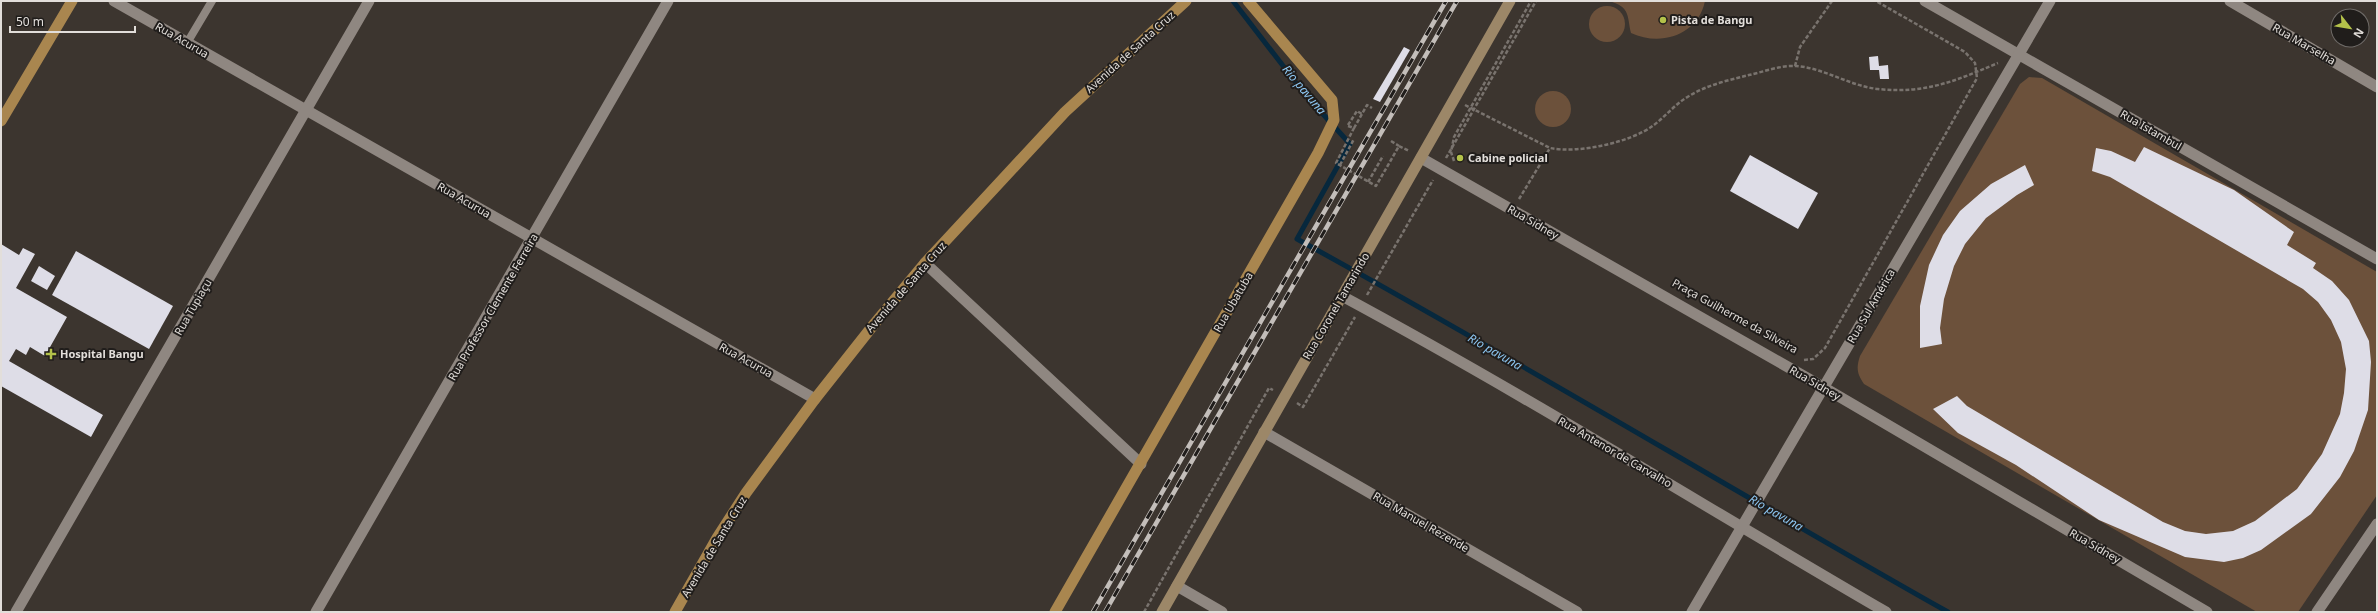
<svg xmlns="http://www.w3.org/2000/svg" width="2378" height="613" viewBox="0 0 2378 613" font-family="'Noto Sans',sans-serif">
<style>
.green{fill:#6c513b}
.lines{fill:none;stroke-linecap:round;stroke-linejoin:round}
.stream{stroke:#07283d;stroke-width:5}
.building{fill:#dedde7}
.path{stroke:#79736e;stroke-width:2.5;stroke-dasharray:4 2;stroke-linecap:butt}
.service{stroke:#8f8781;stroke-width:8}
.minor{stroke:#8f8781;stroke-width:11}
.tertiary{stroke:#8f8781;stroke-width:11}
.secondary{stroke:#9c8768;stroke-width:11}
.primary{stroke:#a9864f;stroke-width:11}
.rail-casing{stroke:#c3beba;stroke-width:4.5}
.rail{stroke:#201d1b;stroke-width:3;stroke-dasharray:9;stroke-linecap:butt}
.poi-dot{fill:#b4c24a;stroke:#201d1b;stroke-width:1.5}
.labels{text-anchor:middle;stroke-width:4;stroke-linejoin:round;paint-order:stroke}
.poi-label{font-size:11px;font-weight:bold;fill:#e2deda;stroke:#201d1b;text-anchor:start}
.street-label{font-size:11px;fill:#e2deda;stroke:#201d1b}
.water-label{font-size:12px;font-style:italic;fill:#8dc6f1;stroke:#201d1b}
</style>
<rect width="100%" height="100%" fill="#3c352f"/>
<g class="green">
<path d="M1609,1H1705C1698,35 1661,47 1631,33C1627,17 1631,7 1609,1Z"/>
<circle cx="1607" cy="24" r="18"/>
<path d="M2029,77L2042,78L2377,272V495L2298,612H2257L1864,384C1857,374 1856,368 1860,356L2020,84Z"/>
<circle cx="1553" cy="109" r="18"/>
</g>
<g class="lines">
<path class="stream" d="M1233,1L1304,93L1350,144L1297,239C1516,359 1730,489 1948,612"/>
</g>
<g class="building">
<path d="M1404,47L1410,50L1380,102L1373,99Z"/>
<path d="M1878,56L1879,66L1888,65L1889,79H1880L1879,70H1870L1869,57Z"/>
<path d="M2144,147L2234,190L2294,232L2287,245L2316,263L2313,268L2332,281L2349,300L2369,341L2371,362L2368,410L2354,451L2340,477L2311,514L2261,550L2243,558L2224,562L2185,557L2099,520L2016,465L1958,433L1933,409L1957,396L1967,406L1989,419L2163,522L2185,531L2206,534L2233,531L2255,521L2297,489L2322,454L2340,414L2344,393L2346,369L2341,342L2331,320L2318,302L2303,289L2110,177L2092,171L2096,148L2111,151L2135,162Z"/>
<path d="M1750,155L1818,193L1798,229L1730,191Z"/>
<path d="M2025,165L2034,185L2017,195L1986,218L1965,244L1954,266L1944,299L1940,328L1942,344L1920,348V306L1929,265L1943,235L1960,211L1991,184Z"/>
<path d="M1,244L19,255L23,248L35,254L16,288L67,317L45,356L30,347L26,355L16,349L9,361L103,415L91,437L1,386Z"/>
<path d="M76,251L173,306L149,349L52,295Z"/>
<path d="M39,266L55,276L47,290L31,281Z"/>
</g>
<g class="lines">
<g class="path">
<path d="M1795,66L1800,47L1832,1"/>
<path d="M1465,105L1550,148C1578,154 1632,142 1654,125C1667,115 1675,104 1689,96C1707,85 1729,80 1749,75C1763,72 1781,65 1796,66C1824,68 1850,86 1878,89C1926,94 1955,81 1998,63"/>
<path d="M1348,125L1357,111L1362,114"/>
<path d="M1348,126L1354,128L1336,163L1376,186L1399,146L1409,151"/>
<path d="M1354,128L1367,105L1372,108"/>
<path d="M1391,141L1399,146"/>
<path d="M1446,158L1536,1"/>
<path d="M1454,161L1451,152L1454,137L1531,1"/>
<path d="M1340,165L1354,139"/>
<path d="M1368,182L1383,156"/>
<path d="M1519,199L1550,148"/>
<path d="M1367,295L1433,180"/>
<path d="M1804,360L1813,359L1825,348L1977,78L1975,63L1965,52L1876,1"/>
<path d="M1297,403L1303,407L1355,317"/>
<path d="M1144,612L1269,388L1273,390"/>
</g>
<path class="service" d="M187,43L212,1"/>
<g class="minor">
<path d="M114,1L815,399"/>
<path d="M1925,1L2377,259"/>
<path d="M2230,1L2377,87"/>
<path d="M1421,158L1823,387L2207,612"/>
<path d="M925,263L1141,464"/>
<path d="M1342,296C1526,395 1705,507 1886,612"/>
<path d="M1264,432L1577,612"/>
<path d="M1177,586L1222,612"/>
<path d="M16,612L369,1"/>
<path d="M316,612L668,1"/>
</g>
<g class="tertiary">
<path d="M1692,612L2050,1"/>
<path d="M2317,612L2377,524"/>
</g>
<path class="secondary" d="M1162,612L1510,1"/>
<g class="primary">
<path d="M1,121L72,1"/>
<path d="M675,612L717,538L746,493L815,399L875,323L925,263L1065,112L1186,1"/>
<path d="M1055,612L1318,153L1334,120L1332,100L1248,1"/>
</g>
<defs>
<g id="rail">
<path d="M1093,612L1446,1"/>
<path d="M1105,612L1457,1"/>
</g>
</defs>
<use href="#rail" class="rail-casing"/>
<use href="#rail" class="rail"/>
</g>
<g class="poi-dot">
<circle cx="1663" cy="20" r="4"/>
<circle cx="1460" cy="158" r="4"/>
<path d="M49 348h4v4h4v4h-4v4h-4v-4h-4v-4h4z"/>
</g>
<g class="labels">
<g class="poi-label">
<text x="1671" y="24">Pista de Bangu</text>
<text x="1468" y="162">Cabine policial</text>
<text x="60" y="358">Hospital Bangu</text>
</g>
<g class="street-label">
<text transform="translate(182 40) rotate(30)" y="4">Rua Acurua</text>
<text transform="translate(2304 44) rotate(30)" y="4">Rua Marselha</text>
<text transform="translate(1130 52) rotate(-42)" y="4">Avenida de Santa Cruz</text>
<text transform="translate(2151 130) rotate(30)" y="4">Rua Istambul</text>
<text transform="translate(464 200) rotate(30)" y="4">Rua Acurua</text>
<text transform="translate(1533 222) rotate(30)" y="4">Rua Sidney</text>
<text transform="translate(906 287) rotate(-49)" y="4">Avenida de Santa Cruz</text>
<text transform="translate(1233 302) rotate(-60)" y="4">Rua Ubatuba</text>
<text transform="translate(1336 306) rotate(-60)" y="4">Rua Coronel Tamarindo</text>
<text transform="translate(1871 306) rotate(-60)" y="4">Rua Sul América</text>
<text transform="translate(193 307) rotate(-60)" y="4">Rua Tupiaçu</text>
<text transform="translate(493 307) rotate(-60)" y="4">Rua Professor Clemente Ferreira</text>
<text transform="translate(1735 316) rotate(29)" y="4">Praça Guilherme da Silveira</text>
<text transform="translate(746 360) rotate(29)" y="4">Rua Acurua</text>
<text transform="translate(1815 383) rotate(30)" y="4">Rua Sidney</text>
<text transform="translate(1615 452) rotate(30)" y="4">Rua Antenor de Carvalho</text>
<text transform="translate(1421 522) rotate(30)" y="4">Rua Manuel Rezende</text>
<text transform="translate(2095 546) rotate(30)" y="4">Rua Sidney</text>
<text transform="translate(714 547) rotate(-59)" y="4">Avenida de Santa Cruz</text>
</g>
<g class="water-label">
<text transform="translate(1304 90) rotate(50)" y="4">Rio pavuna</text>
<text transform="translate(1495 352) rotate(30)" y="4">Rio pavuna</text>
<text transform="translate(1776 513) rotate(30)" y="4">Rio pavuna</text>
</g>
</g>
<rect width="2378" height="613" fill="none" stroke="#e2deda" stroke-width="4"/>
<g transform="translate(2350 28) rotate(121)"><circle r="19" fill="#201d1b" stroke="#6e6a67"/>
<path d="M0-3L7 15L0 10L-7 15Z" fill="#b4c24a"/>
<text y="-6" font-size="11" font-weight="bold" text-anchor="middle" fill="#e2deda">N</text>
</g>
<path d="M10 26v6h125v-6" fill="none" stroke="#e2deda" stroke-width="2"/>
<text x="16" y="26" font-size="12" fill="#e2deda" stroke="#201d1b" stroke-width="3" paint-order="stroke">50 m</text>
</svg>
